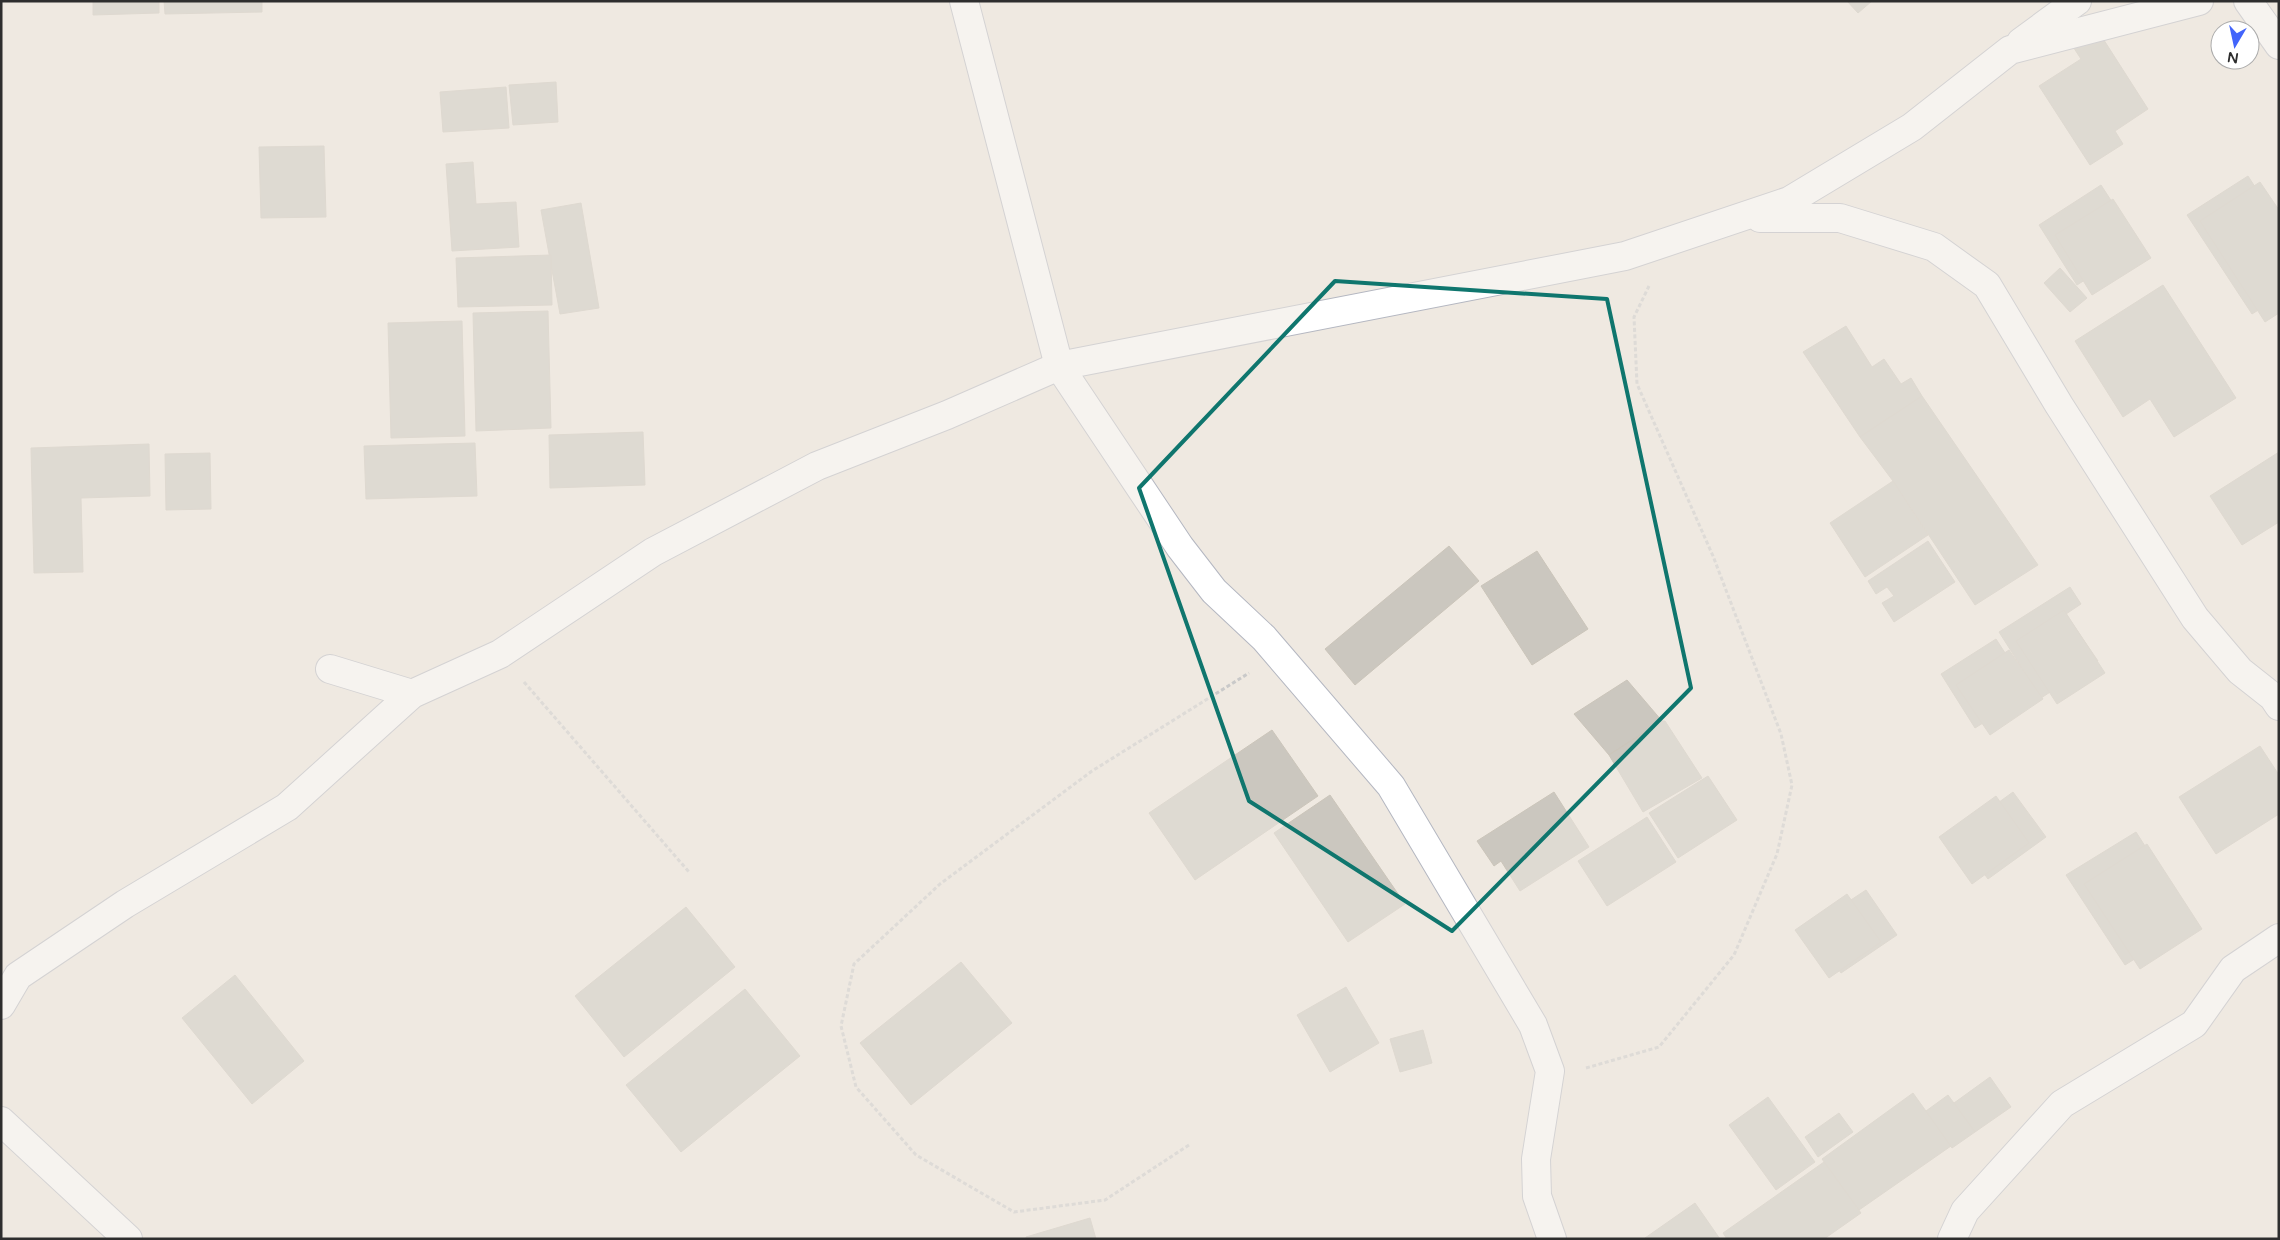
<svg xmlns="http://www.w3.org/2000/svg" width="2280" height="1240" viewBox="0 0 2280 1240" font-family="'Varela Round',sans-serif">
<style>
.building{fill:#cbc7bf;stroke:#cbc5ba}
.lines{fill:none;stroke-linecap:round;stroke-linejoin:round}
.minor-casing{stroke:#b4b7c1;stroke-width:30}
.path{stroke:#c9c9c9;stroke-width:3;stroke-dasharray:4 2.5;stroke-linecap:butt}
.minor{stroke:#fff;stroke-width:28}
.marked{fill:none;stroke:#0f766e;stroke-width:4;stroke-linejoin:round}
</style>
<rect width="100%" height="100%" fill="#efe9e1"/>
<g class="building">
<path d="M93,1H159V13L93,15Z"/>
<path d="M164,1H262V12L165,14Z"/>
<path d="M1847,1H1872L1858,13Z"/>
<path d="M2093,23L2148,109L2115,131L2123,144L2090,165L2039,86L2081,59L2068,39Z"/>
<path d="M556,82L558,122L513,125L509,85Z"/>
<path d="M506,87L509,128L443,132L440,92Z"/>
<path d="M324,146L326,217L261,218L259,147Z"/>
<path d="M473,162L476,204L516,202L519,247L452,251L446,164Z"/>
<path d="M2248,176L2279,224V297L2252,314L2187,215Z"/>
<path d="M2260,182L2279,210V313L2265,322L2200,221Z"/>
<path d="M2101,185L2140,245L2077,285L2039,225Z"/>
<path d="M2113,199L2151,258L2092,295L2055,235Z"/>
<path d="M581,203L599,308L560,314L541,210Z"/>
<path d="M551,255L552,305L458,307L456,258Z"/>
<path d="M2060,268L2087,298L2070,312L2044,283Z"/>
<path d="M2163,285L2236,398L2174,437L2150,399L2123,417L2075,341Z"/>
<path d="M548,311L551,428L476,431L473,313Z"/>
<path d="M462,321L465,436L391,438L388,323Z"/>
<path d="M1846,326L1872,367L1884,359L1901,384L1911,378L1922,396L1860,437L1803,352Z"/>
<path d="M1922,396L2038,565L1975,605L1893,481L1860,437Z"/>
<path d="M643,432L645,485L550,488L549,435Z"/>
<path d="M475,443L477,496L366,499L364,446Z"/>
<path d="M149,444L150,496L81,498L83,572L34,573L31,448Z"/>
<path d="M2279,452V522L2242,545L2210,496Z"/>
<path d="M210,453L211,509L166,510L165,454Z"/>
<path d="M1893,481L1928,535L1865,577L1830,523Z"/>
<path d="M1928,541L1955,582L1894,622L1882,603L1894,596L1887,587L1876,594L1868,581Z"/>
<path d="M1449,546L1479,581L1355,685L1325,649Z"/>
<path d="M1537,551L1588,629L1532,665L1481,586Z"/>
<path d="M2070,587L2081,604L2066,614L2098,661L2041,698L1999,632Z"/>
<path d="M2064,610L2105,673L2057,704L2016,641Z"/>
<path d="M1996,639L2031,693L1975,728L1941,674Z"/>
<path d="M2009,650L2043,699L1990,735L1956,685Z"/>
<path d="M1627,680L1662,721L1609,755L1574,714Z"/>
<path d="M1662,721H1665L1702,778L1643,812L1609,755Z"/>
<path d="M1272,730L1318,796L1195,880L1149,813Z"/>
<path d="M2260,746L2279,775V814L2216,854L2179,797Z"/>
<path d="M1708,776L1737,820L1678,858L1649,813Z"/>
<path d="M1554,792L1589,847L1520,891L1501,861L1494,866L1477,841Z"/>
<path d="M2013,792L2046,837L1988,879L1955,834Z"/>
<path d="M1330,795L1405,904L1348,942L1274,833Z"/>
<path d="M1996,796L2029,843L1972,884L1939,837Z"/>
<path d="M1647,817L1676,862L1607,906L1578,861Z"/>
<path d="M2136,832L2194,922L2125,965L2066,875Z"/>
<path d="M2147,844L2202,929L2140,969L2084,884Z"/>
<path d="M1866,890L1897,935L1841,973L1810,927Z"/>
<path d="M1847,894L1881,942L1829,978L1795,930Z"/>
<path d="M686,907L735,967L624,1057L575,996Z"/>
<path d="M961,962L1012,1023L911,1105L860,1043Z"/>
<path d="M235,975L304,1061L252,1104L182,1018Z"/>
<path d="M1346,987L1379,1043L1330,1072L1297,1015Z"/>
<path d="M745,989L800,1056L681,1152L626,1085Z"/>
<path d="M1423,1030L1432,1063L1400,1072L1390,1039Z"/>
<path d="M1990,1077L2011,1107L1975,1132L1954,1103Z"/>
<path d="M1913,1093L1951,1146L1859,1210L1822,1159Z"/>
<path d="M1948,1095L1975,1132L1952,1148L1926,1111Z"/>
<path d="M1768,1097L1815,1162L1776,1190L1729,1125Z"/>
<path d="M1839,1113L1853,1132L1818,1157L1805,1137Z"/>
<path d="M1824,1162L1861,1213L1824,1239H1727L1723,1233Z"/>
<path d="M1695,1203L1720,1239H1645V1238Z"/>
<path d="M1090,1218L1096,1239H1026V1237Z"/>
</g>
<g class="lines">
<defs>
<g id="minor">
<path d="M964,1L1059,366L1180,547L1214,591L1264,638L1391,786L1533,1025L1550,1071L1536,1159L1537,1196L1552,1239"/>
<path d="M2248,1L2279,45"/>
<path d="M2021,42L2077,1"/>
<path d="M1760,218H1840L1934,247L1987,285L2059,405L2195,618L2240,671L2273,697L2279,706"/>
<path d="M330,669L412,694"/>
<path d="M1,1005L18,976L125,904L287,807L412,694L500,654L653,552L817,466L947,415L1059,366L1625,256L1789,201L1912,127L2010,50L2199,1"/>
<path d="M1,1121L128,1239"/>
<path d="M1952,1239L1965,1211L2062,1104L2194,1024L2233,969L2279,938"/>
</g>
</defs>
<use href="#minor" class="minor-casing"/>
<g class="path">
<path d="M524,682L689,872"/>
<path d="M1586,1068L1659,1047L1734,955L1777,854L1792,785L1781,734L1713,556L1637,384L1634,317L1649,286"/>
<path d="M1189,1145L1105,1200L1014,1212L916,1155L856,1087L841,1026L854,964L940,884L1092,771L1249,673"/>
</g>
<use href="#minor" class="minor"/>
</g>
<path d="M0 0H2280V1240H0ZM1335,281L1607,299L1691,688L1452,931L1249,801L1139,488Z" fill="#efe9e1" fill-opacity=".55" fill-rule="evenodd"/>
<path class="marked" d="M1335,281L1607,299L1691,688L1452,931L1249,801L1139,488Z"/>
<rect width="2280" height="1240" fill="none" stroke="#2e2e2e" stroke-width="5"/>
<g transform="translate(2235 45) rotate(189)"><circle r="24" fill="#ffffff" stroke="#ababab"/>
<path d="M0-4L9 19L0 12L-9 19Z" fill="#4264fb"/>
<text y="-8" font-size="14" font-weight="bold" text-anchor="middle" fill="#2e2e2e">N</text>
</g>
</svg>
